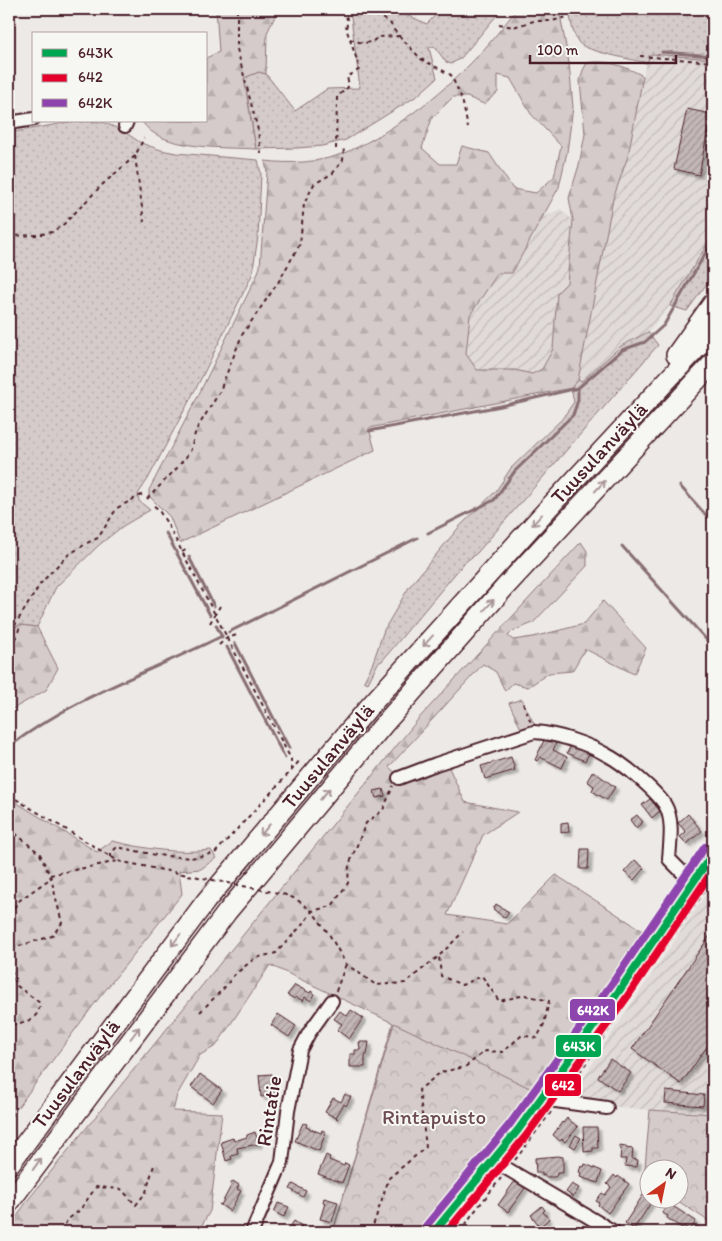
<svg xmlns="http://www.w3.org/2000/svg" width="722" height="1241" viewBox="0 0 722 1241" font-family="Itim,sans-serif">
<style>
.industrial{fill:url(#industrial-furrows)}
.grass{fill:url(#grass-dots);stroke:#8f757a}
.forest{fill:url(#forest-firs);stroke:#8f757a;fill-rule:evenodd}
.park{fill:url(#park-crowns);stroke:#8f757a}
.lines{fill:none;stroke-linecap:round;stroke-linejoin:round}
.stream{stroke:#886e73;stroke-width:3}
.building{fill:url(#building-hatch);stroke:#4a1f2b;filter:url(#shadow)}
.minor-casing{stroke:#4a1f2b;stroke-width:16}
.major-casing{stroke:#4a1f2b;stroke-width:20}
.highway-casing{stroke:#4a1f2b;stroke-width:22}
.path{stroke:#4a1f2b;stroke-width:2;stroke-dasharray:4 4;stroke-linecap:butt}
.minor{stroke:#f6f6f2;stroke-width:12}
.major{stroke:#f6f6f2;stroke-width:16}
.highway{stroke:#f6f6f2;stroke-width:19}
.path-bridge{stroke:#4a1f2b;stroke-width:2;stroke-dasharray:4 4;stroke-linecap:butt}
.bus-1-casing{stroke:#f6f6f2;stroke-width:11}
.bus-2-casing{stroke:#f6f6f2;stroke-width:11}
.bus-3-casing{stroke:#f6f6f2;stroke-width:11}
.bus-1{stroke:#00a651;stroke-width:8}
.bus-2{stroke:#e4002b;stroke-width:8}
.bus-3{stroke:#8e44ad;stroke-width:8}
.oneway{stroke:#a99598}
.labels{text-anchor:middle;stroke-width:4;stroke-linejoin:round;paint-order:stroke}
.street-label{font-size:21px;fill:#4a1f2b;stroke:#f6f6f2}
.park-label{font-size:21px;fill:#6c4a53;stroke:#f6f6f2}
.line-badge{stroke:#f6f6f2;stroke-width:2}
.badge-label{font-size:14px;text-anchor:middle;font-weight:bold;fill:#fff}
</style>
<defs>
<pattern id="industrial-furrows" width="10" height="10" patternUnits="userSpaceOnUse" patternTransform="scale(1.25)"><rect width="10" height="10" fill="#e0dad8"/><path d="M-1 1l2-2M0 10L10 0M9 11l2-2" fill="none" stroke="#c2bbba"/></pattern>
<pattern id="grass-dots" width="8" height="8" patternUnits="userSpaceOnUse" patternTransform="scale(1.25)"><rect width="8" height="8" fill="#d4cbca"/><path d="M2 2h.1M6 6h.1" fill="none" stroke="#b8aeae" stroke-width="1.8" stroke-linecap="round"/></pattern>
<pattern id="forest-firs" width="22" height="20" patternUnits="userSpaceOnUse" patternTransform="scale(1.25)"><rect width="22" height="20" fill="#d4cbca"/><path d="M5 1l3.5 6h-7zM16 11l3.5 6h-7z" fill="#b8aeae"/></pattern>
<pattern id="park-crowns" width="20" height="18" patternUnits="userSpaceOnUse" patternTransform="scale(1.25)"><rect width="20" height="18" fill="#d4cbca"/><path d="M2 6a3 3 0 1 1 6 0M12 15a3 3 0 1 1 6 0" fill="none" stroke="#b8aeae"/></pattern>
<pattern id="building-hatch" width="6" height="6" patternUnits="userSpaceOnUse" patternTransform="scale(1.25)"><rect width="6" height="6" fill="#c4b7b7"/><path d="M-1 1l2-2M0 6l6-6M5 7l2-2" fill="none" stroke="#a19495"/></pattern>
<filter id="shadow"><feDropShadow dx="3.5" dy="3.5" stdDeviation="1" flood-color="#0004"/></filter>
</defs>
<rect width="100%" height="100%" fill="#ece9e6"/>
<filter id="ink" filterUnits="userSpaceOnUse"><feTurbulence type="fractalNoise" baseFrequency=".02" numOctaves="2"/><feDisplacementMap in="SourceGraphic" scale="10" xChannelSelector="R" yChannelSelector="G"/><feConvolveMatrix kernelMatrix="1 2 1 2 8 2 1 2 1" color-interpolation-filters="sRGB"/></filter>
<g filter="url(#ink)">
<g class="industrial">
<path d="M651,54L713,59V234L670,306L648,332L621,346L582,381L578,380L613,199L628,156L645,67Z"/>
<path d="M560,209L573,220L567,283L557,293L553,349L542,369L532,374L515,370H477L466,354L470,315L498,273L512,272L542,218Z"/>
<path d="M713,884V1114L650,1110L569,1102L605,1043Z"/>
</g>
<g class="grass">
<path d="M350,9H393L427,24L441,9H502L461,58L451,64L446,62L434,46L429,48L437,78L417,96L346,140L322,146L297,148L256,149L244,77L259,72L266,74L295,111L327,89L360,88Z"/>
<path d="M569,9H713V59L651,54L647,63C635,60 585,51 579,43C572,33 571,21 569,9Z"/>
<path d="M75,121L103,122L123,131L141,143L161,150L176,153L258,160L261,174L258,237L252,275L204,373L148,479L138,494L139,501L150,510L123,526L99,545L56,587L37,627L20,625L9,630V133Z"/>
<path d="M713,234V275L687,311L670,306Z"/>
<path d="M648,332L658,345L477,553L464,563L382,661L378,663L368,683L364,681L372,665L384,630L409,587L460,526L496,491L511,468L562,419L574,402L571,388L578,380L582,381L621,346Z"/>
</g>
<g class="forest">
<path d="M216,9H306V12L278,10L267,33L266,74L259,72L244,78L256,149C227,147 158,151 142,121H206V58L219,52Z"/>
<path d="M517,9H559L569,63L573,107L567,152L559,187L512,273H498L470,315L466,354L477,370H515L532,374L542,369L553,349L557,293L567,283L573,220L569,198L579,165L585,134L580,81L583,70L587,63C606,59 627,67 643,76L628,156L613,199L578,380L571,388L369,428L375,450L180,543L170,517L149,496V490L197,398L257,275L260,267L267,172L265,161C290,164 320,163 344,153C383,138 435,99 465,69C484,51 501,29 517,9ZM498,75L510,78L531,114L561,146L554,177L536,193L513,189L489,153L462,146L456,164H440L422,148L432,118L453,97H467L484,104L498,92Z"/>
<path d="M581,542L587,551V566L533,623L513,631L508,636L513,640L533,637L584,624L603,601L646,648L634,674L585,649L572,671L549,673L528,687L513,683L505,691L496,672L483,664L389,767L398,775L444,757L465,802L518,812L483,835L447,915L507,924L556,875L646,933L536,1091L422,1232H333L393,1023L270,965L216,1046L200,1055L177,1095L173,1111L222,1113L210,1211L198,1232H9V1229L27,1201L390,754L420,717Z"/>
<path d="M20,625L37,627L58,668L46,690L9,711V630Z"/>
<path d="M522,699L533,722L539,729L523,733L509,703Z"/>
<path d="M9,798L97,852L112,841C146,849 177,854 211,850L216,858L201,869L179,871L182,894L95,1003L9,1119Z"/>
</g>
<g class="park">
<path d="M394,1023L536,1091L454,1196L422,1232H333Z"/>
<path d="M650,1110L713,1114V1224L675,1199L680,1198V1168H650L649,1182L644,1178Z"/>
</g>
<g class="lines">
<g class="stream">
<path d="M662,52L713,56"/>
<path d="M369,431L501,406L578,388"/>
<path d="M680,486L713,523"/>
<path d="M166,533L210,615"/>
<path d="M428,533L494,500L515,471L573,415L578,400V388L622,350L645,342L664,325L713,240"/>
<path d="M622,546L713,647"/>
<path d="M189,557L214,606"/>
<path d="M216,625L222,637"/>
<path d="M229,632L417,538"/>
<path d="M235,643L289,748"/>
<path d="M227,647L285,758"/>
<path d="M9,747C71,698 152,671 222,636"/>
</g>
</g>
<g class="building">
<path d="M687,109L711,114L699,175L674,169Z"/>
<path d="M546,736L557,741L553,750L567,757L562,768L540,757L538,761L535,760Z"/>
<path d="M572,743L590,752L585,761L567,753Z"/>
<path d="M511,757L515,770L485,779L481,766Z"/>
<path d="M593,771L615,787L607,800L592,791L594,786L587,781Z"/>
<path d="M383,789L385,796L376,798L374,791Z"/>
<path d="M650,799L660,811L652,818L642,805Z"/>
<path d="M688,814L702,831L687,844L680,837L686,832L678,823Z"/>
<path d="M637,815L643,822L636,828L630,820Z"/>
<path d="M568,822L569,832L561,833V823Z"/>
<path d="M581,849H589L588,869H580Z"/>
<path d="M635,860L644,868L634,880L624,872Z"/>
<path d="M496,904L509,912L505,918L493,909Z"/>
<path d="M713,931V1038L681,1084L632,1049Z"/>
<path d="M295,985L310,993L311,991L315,994L311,1001L305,997L303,1001L296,997L295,999L287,995Z"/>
<path d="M351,1010L363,1018L349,1039L337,1030L342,1024L334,1019L340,1011L347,1016Z"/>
<path d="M278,1014L296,1026L289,1037L271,1025Z"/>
<path d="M359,1042H369L367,1055H365V1067H350V1054H355V1050H360Z"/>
<path d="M610,1059L631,1073L618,1091L598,1077Z"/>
<path d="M200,1074L222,1090L213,1103L191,1087Z"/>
<path d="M272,1074L274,1096L261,1097L259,1075Z"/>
<path d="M666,1091L704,1095L703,1106L665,1103Z"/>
<path d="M345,1094L351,1097L346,1106L344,1104L336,1117L338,1119L325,1112L333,1098L341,1102Z"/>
<path d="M567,1118L578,1127L565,1142L562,1139L560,1141L553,1135L562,1122L563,1123Z"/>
<path d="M303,1123L307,1124L306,1127L321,1133L322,1130L326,1132L319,1151L295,1141Z"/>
<path d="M583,1127H597L598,1148H593V1151L584,1152Z"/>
<path d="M255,1132L259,1144L237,1148L238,1154L231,1156L232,1159L226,1161L221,1142L233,1138L234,1141L247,1137V1135Z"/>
<path d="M576,1135L581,1138L575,1148L570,1145Z"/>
<path d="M619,1145L626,1146V1148L633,1149L632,1159L638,1160L637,1167L625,1166L626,1159H620L621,1149L619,1148Z"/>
<path d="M326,1155L330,1157L329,1160L344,1166L345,1163L349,1165L342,1183L318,1174Z"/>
<path d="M558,1156L563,1157V1173H557V1175L555,1177H545V1175L542,1176V1173H536L535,1158Z"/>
<path d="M585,1164L602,1171L598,1183L580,1177L581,1173L579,1172L581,1166L584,1167Z"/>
<path d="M614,1175L617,1178L618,1176L629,1184L608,1213L598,1205L599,1203L596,1201L602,1193L605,1195L611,1187L607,1184Z"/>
<path d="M233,1181L239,1185L237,1189L241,1191L230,1211L219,1204L221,1205L231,1186L230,1185Z"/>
<path d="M515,1181L525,1188L508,1212L498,1205Z"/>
<path d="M293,1184L306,1191L303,1197L290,1189Z"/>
<path d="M572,1184L579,1188L573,1197L566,1192Z"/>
<path d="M643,1195L652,1201L634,1229L625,1223Z"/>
<path d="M324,1198L338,1202L332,1222L320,1219L325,1203L323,1202Z"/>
<path d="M278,1203L289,1207L284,1217L274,1212Z"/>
<path d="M668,1203L696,1221L690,1230L683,1226L682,1228L667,1218L668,1216L662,1213Z"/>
<path d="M542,1206L545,1210L543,1212L549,1219L538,1228L536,1225L538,1224L531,1215Z"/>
<path d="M294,1221L302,1226L298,1232L290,1227Z"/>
</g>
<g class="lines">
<defs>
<g id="minor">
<path d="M9,123L34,119"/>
<path d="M125,126L127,121"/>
<path d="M399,778L436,764L534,732C556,733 588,744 607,755C623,763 656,791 665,805C674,820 670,843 669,859L693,883"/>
<path d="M541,1099L607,1108"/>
<path d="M494,1161L614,1232"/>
<path d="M252,1232L282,1162L288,1111L300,1050L309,1033L332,1001"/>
</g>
<path id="major" d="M434,1232L518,1130L619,991L713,853"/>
<g id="highway">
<path d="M676,355L713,303"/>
<path d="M9,1165L206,901L369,707L553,503L713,331"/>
<path d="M9,1203L227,912L385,723L506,586L713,363"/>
</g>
</defs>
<use href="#minor" class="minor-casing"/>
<use href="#major" class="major-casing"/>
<use href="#highway" class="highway-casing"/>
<g class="path">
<path d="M237,9V49L258,130L261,154"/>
<path d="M370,9L391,24L392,28L421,59L451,75L462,99L468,128"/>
<path d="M499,24L513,27L534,21H552L567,17"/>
<path d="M350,39L362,43L372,42L378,37L399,36"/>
<path d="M640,56L713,62"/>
<path d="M336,149L337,97C341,92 346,91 349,85L347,77L360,69L346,28C349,19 346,16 342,9"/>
<path d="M135,156L144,222"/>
<path d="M9,236L38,235L52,232L64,224L102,185L135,156L144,138"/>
<path d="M147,499L177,468L190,452L196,430L219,393L242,335L279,281L300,244L304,204L314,184L333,173L343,160L344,147"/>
<path d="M182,552L189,548"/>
<path d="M210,623L220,606"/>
<path d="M9,626L15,625"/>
<path d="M9,632L15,625L41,583L54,569L68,555L89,542L98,538L117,508L143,494"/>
<path d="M9,644L16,639L19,629L15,625"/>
<path d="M219,645L227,638L237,635"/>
<path d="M523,703L531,723"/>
<path d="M291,771L300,760"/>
<path d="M9,795L118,861L188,875"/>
<path d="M9,828L40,854L51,878L62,923L52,936L16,947L9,952"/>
<path d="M111,857V853L117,847L156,855L191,858L215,853L291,771V759L168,525L158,509L153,505"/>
<path d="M50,875L118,861"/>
<path d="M283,894L296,899L312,911L332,906L348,883L349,865L366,823L383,810L393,786"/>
<path d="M9,914L20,900L51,878"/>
<path d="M9,963L17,986L40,1003C39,1022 23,1022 9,1025"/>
<path d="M336,991L346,964"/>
<path d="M200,1012L226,986L233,976L255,958L276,953L304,923L312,911L329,934L346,964L376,985L405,983L439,956L463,932"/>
<path d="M566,1092L713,879"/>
<path d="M515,1160L551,1112"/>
<path d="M62,1232L67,1220L80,1210L96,1187L121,1189L136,1205L146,1192L154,1165"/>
<path d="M371,1232L389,1178L426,1147L419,1090L441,1072L465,1067L485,1051L503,1052L522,1035L537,1038L544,1024L549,1001L525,995L499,1001L482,976L462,985L441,976L439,956"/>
<path d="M461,1232L471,1216L501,1178"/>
</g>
<use href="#minor" class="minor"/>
<use href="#major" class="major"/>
<use href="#highway" class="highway"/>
<path class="path-bridge" d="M188,875L283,894"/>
<defs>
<path id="bus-1" d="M434,1232L518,1130L619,991L713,853"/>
<path id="bus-2" d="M447,1232L526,1136L627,997L713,870"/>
<path id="bus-3" d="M426,1226L510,1124L611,985L705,847"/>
</defs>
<use href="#bus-1" class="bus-1-casing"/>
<use href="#bus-2" class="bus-2-casing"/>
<use href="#bus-3" class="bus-3-casing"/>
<use href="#bus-1" class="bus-1"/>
<use href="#bus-2" class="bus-2"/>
<use href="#bus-3" class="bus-3"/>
</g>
<defs><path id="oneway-shaft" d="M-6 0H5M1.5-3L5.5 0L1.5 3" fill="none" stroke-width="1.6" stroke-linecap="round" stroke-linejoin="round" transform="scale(1.25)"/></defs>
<g class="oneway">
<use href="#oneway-shaft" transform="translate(600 486) rotate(-47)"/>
<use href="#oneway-shaft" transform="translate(537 520) rotate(132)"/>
<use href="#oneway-shaft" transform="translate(489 605) rotate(-48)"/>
<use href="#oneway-shaft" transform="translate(428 641) rotate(132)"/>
<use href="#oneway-shaft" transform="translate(325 794) rotate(-50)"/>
<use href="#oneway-shaft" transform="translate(265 830) rotate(130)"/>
<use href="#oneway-shaft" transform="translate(176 940) rotate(127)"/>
<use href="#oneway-shaft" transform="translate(135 1033) rotate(-53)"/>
<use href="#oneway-shaft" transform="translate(37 1164) rotate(-54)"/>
</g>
</g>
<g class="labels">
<g class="street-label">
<text transform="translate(599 453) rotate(-47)" y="7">Tuusulanväylä</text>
<text transform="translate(328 756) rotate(-50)" y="7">Tuusulanväylä</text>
<text transform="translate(76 1074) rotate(-53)" y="7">Tuusulanväylä</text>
<text transform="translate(269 1111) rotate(-81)" y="7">Rintatie</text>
</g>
<g class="park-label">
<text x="434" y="1124">Rintapuisto</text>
</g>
</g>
<g class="line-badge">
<rect x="569" y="998" width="47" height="24" rx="5" fill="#8e44ad"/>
<rect x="555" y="1034" width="47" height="24" rx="5" fill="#00a651"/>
<rect x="544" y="1073" width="38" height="24" rx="5" fill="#e4002b"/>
</g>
<g class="badge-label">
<text x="593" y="1015">642K</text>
<text x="579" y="1051">643K</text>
<text x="563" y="1090">642</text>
</g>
<rect width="722" height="1241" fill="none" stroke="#f6f6f2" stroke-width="30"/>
<rect x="15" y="15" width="692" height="1211" fill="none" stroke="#4a1f2b" stroke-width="2" filter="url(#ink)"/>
<rect x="32" y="32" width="175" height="90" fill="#f6f6f2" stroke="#b1a0a2"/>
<rect x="42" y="49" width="25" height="8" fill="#00a651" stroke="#b1a0a2"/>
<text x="78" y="58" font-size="15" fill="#4a1f2b">643K</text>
<rect x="42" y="74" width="25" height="8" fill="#e4002b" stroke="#b1a0a2"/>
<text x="78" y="82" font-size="15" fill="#4a1f2b">642</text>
<rect x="42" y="99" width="25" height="8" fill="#8e44ad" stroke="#b1a0a2"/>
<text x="78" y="108" font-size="15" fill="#4a1f2b">642K</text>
<g transform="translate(664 1184) rotate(33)"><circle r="24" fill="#f6f6f2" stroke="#b1a0a2"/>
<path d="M0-4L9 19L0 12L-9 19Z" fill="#c8321e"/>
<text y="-8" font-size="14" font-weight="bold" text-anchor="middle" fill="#4a1f2b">N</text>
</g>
<path d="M530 55v8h146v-8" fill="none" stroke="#4a1f2b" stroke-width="2.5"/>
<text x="537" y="55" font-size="15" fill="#4a1f2b" stroke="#f6f6f2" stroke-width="4" paint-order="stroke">100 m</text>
</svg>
